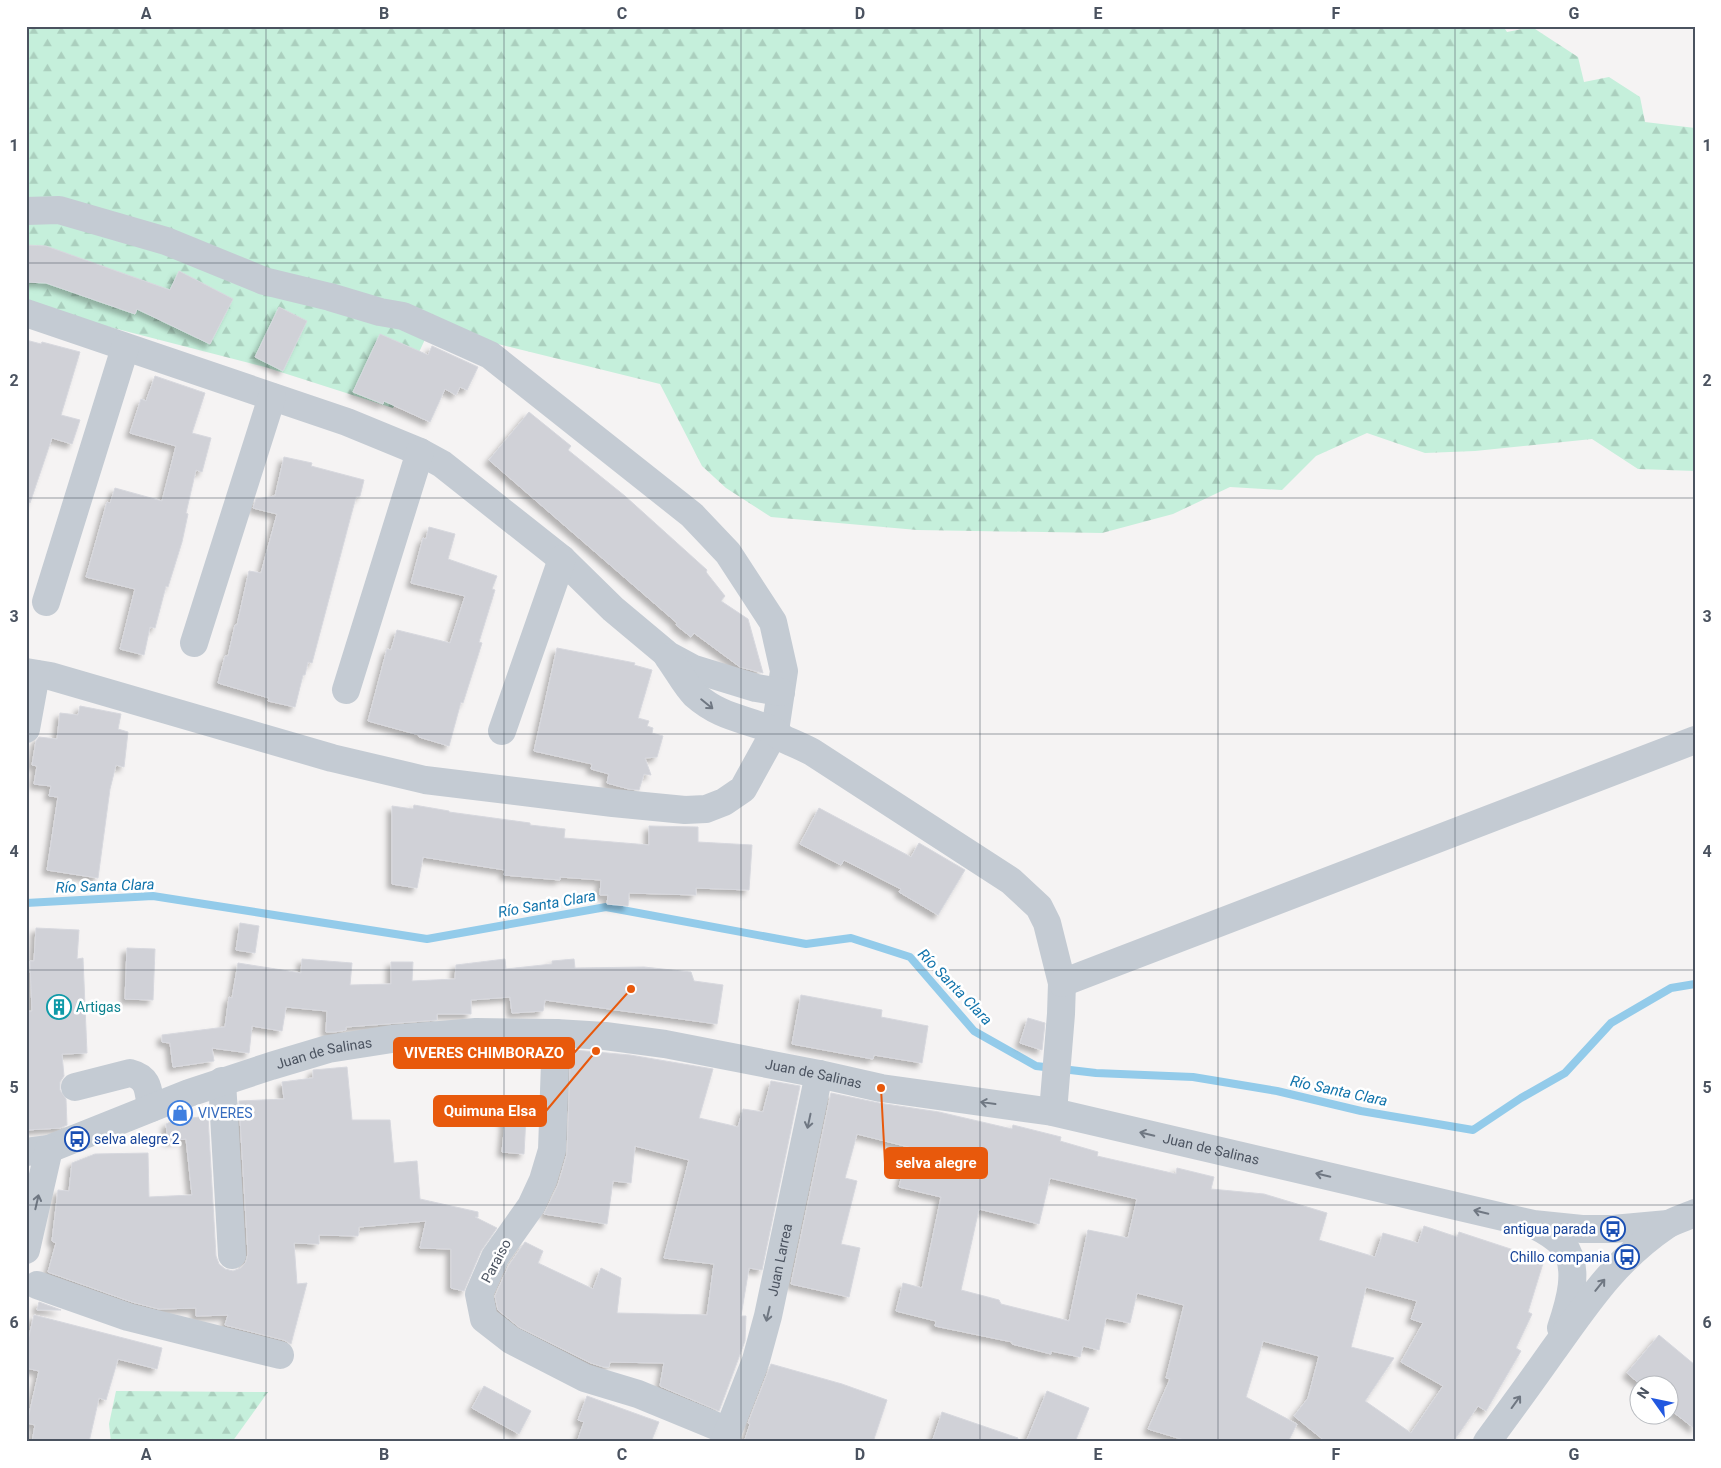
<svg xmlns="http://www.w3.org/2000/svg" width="1721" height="1468" viewBox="0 0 1721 1468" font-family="Roboto,sans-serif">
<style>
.forest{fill:url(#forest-firs)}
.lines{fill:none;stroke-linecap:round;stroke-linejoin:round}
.stream{stroke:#93cbea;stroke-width:8}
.building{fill:#d0d1d7;stroke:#d7d8de;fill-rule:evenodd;filter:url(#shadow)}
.minor{stroke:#c4cbd3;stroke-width:28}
.oneway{stroke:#6f7782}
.grid{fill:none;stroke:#4b5360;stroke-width:1;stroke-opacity:0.55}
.labels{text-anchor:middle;stroke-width:5;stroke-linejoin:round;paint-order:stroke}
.culture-label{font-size:14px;fill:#0d838f;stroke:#fff;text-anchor:start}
.street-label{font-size:14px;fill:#4b5360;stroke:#fff}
.shop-label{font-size:14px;fill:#366cbe;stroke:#fff;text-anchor:start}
.transit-label{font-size:14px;fill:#164399;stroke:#fff;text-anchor:end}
.water-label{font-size:15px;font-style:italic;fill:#1274ac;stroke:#fff}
.leader{fill:none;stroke:#e8590c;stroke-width:2}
.callout-dot{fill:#e8590c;stroke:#fff;stroke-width:2}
.callout{fill:#e8590c;stroke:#e8590c;stroke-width:2}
.callout-label{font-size:15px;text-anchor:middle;font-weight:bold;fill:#fff}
.neatline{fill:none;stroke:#4b5360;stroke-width:2}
.grid-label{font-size:16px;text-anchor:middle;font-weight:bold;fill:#4b5360}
</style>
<defs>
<pattern id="forest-firs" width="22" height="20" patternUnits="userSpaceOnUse" patternTransform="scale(1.25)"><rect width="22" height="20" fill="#c5efdb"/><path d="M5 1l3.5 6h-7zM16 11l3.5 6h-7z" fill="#abcfbe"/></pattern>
<filter id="shadow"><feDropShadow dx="-4.5" dy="4.5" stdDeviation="2.5" flood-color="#0004"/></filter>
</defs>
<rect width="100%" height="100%" fill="#f5f3f3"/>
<g class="forest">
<path d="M26,26H1503L1507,32L1532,27L1578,57L1584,82L1609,77L1640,97L1645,122L1695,128V471L1638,469L1592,439L1475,451L1425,453L1367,433L1316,456L1282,490L1230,487L1173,514L1102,533L917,530L771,517L726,488L702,466L660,384L449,332L428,333L393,408L265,367L94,323L26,300Z"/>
<path d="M116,1391L268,1392L232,1442H111L109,1424Z"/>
</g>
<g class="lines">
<path class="stream" d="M26,903L153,896L427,939L606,907L806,944L851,938L910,957L974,1031L1036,1066L1096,1073L1193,1077L1277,1091L1361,1111L1473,1130L1521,1098L1565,1073L1611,1023L1671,988L1695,984"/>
</g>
<g class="building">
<path d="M26,245L46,246L170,290L179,271L233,299L210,344L137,309L135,314L46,283L26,282Z"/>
<path d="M279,307L307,321L283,371L255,357Z"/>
<path d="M380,334L428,355L432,346L478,367L467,390L460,387L456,395L445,389L430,422L384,401L383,404L353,392Z"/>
<path d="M26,340L41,344L42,342L80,352L61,415L80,420L72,444L52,438L30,503L26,502Z"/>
<path d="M155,376L205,393L192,433L211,438L202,472L196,470L186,513L188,514L182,542L168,587L166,586L155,628L150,627L144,655L120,649L135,589L86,577L107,502L110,503L115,488L162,501L176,446L130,433L141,399L146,401Z"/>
<path d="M529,412L571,446L568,450L625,496L707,570L706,572L725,596L721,601L748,619L763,673L740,667L694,633L691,637L676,625L677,623L489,460Z"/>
<path d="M284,457L312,463L311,466L364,480L360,496L356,497L349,523L312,663L308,662L305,675H303L295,707L268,701L269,698L218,683L225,656H228L235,625H237L249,571L261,573L277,514L253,508L256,499L275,496Z"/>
<path d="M429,527L455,534L448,559L497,576L492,589L495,590L479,642L482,643L463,703L461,702L449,746L419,737V735L368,721L387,649L391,650L397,630L450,643L465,596L411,583L423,538L426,539Z"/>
<path d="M557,648L635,663L634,665L652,670L638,718L649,721L647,726L653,728L652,733L663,736L657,757L645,758L651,775L644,774L639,790L629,789L607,783L609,774L591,769L592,764L534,751Z"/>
<path d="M80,706L121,714L118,729L128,732L124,767L116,765L110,789L98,878L47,870L58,797L49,796L51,786L34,784L37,766L32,765L36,741L39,737L57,739L60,713L78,715Z"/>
<path d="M414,805L449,811V812L530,823V825L565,829L564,838L649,845V826L698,827V842L752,845L749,890L696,888V895L629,893L628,906L607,904L608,895H600L601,880L560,877V880L504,875L505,870L423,857L417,888L392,884V806L413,809Z"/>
<path d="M819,808L911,857L919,843L965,870L938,915L899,892L901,889L844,860L841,865L800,844Z"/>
<path d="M240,923L259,926L255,953L236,950Z"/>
<path d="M36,928L79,930L77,959L83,958L87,1053L62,1054L64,1076L60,1082V1090L66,1099L67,1125L60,1128L26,1130V1012L32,1011L30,961H34Z"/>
<path d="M127,948L155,949L153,1000L125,999Z"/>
<path d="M302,959L352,963L350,985L391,984V962H413L412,981L455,979L456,965L505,959L506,969L552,964V961L574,959L575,968L644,967L691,972L694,981L723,985L717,1024L545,1000L543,1011L512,1013L510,997L471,1000V1014H437V1020L346,1027V1030L334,1032H326L327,1011L286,1007L282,1031L252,1026L249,1053L212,1048L214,1061L173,1067L170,1043L162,1042V1035L225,1027L229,997L232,998L238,963L301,973Z"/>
<path d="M801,995L882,1010L881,1017L928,1026L922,1063L874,1055L873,1059L792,1044Z"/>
<path d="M1028,1018L1045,1023L1042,1050L1020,1043Z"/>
<path d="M574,1050L630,1055L713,1069L699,1118L738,1127L743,1109L763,1112L771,1081L800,1086L762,1270L749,1268L741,1316H746L745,1341L719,1411L660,1386L664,1363L610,1362L609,1367H604L591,1363L519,1327L498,1310L495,1296L509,1265L525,1242L543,1251L538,1263L593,1289L601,1268L621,1278L617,1313L707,1315L714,1264L664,1258L689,1160L635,1146L631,1183L613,1181L607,1224L544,1214L558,1185L567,1154L570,1068Z"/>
<path d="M347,1067L352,1120H390L394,1163L417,1161L420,1199L478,1212V1217H475L497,1228L481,1251L464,1291L451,1288V1249L420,1248L426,1221L359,1227L358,1236L319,1235V1244L294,1243L297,1284L307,1283L291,1344L284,1340L225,1325L228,1315L196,1316V1308L159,1309L132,1302L48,1272L56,1243L52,1241L58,1190L69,1191L72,1163L95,1154L148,1153L149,1197L192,1195L186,1139L168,1141L166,1124L175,1120L208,1116L216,1256L219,1264L225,1269L233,1271L241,1268L246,1262L248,1254L239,1101L284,1099L282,1082L313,1078V1070Z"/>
<path d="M831,1093L879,1103L939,1112L1012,1129L1013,1125L1061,1137L1060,1141L1098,1152L1097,1156L1176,1174L1177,1168L1214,1177L1211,1189L1264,1194L1327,1213L1319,1240L1375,1257L1383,1233L1418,1243L1424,1226L1457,1237L1459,1232L1544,1260L1528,1312L1532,1314L1516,1348L1521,1351L1486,1411L1478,1406L1453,1442H1326L1294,1416L1308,1398L1319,1356L1263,1341L1246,1397L1297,1424L1288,1442H1191L1148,1429L1170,1379L1166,1378L1184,1305L1137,1293L1130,1323L1106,1318L1099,1350L1083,1346L1080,1357L1051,1351V1354L1012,1344V1342L935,1326L936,1321L896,1311L903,1283L922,1288L941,1197L899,1187L909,1147L857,1134L845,1178L857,1181L841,1244L860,1248L849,1297L791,1284ZM1050,1178L1137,1199L1128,1238L1088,1230L1069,1321L1001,1304L999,1300L961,1290L979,1209L1039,1224ZM1366,1287L1417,1301L1411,1319L1423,1323L1401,1362L1443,1386L1411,1433L1365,1401L1394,1358L1351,1347Z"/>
<path d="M504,1097L527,1098L524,1154L502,1152L505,1122L502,1121Z"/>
<path d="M39,1302L61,1310H37Z"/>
<path d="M34,1315L162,1348L157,1369L118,1359L106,1400L99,1398L89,1442H32L35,1425L27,1423L39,1371L26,1368V1349Z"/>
<path d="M1659,1335L1695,1365V1429L1668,1408V1386H1642L1627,1373Z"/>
<path d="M771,1364L842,1384L887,1400L873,1442H744L750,1424L748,1423Z"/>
<path d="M484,1386L531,1411L519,1434L472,1408Z"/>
<path d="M1047,1391L1089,1408L1075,1442H1026Z"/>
<path d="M587,1396L659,1422L651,1442H577L584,1422L578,1420Z"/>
<path d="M942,1412L1018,1438L1017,1442H932Z"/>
</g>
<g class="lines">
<g class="minor">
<path d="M26,211L59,210L166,241L264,281L330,297L380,312L403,316L490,355L692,515L728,553L773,622L784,671L775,731L743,789L724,802L706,809L685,810L613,803L425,780L332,758L50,676L26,672"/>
<path d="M26,313L347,422L420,452L442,464L562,559L613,609L668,655L694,669L756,688L781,692"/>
<path d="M46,602L125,348"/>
<path d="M194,643L272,397"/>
<path d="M668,657C677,669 685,685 695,695C720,717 742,718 772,730C777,732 779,736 784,739C793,743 803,747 812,752L1011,881L1039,907L1047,923L1062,983L1061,1014L1053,1112"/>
<path d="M346,690L420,452"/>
<path d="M26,729L36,674"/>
<path d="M502,731L562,559"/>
<path d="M1062,983L1695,740"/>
<path d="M556,1033L552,1150L543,1180L531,1206L495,1257L479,1294L484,1319L511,1340L585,1378L638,1394L728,1431"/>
<path d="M222,1081L232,1255"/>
<path d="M75,1087L130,1073C150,1078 148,1091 151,1108"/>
<path id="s1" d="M26,1152L49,1149L189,1093L271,1066L328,1049L392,1039L476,1032L556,1033L605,1036L665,1044L819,1074L881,1088L1053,1112L1533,1224L1582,1229H1613L1668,1224"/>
<path d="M1534,1225C1544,1230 1555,1236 1563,1245C1581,1267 1569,1304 1561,1328"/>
<path d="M26,1250L49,1149"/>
<path d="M37,1285L128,1317L280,1355"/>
<path id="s2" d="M724,1442L756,1360L768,1316L819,1074"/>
<path d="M1487,1442C1509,1412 1531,1382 1552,1352C1588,1302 1614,1261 1667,1225C1675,1220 1686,1217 1695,1213"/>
</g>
</g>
<defs><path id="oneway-shaft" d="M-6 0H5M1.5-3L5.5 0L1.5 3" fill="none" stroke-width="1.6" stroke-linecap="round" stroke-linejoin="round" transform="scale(1.25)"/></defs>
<g class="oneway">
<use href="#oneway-shaft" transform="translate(707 704) rotate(39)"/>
<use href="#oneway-shaft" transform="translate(988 1103) rotate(-172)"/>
<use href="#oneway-shaft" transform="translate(809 1121) rotate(102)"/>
<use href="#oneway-shaft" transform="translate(1147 1134) rotate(-167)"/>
<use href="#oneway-shaft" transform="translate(1323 1175) rotate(-167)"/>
<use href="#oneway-shaft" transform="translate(37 1202) rotate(-77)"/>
<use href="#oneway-shaft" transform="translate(1481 1212) rotate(-167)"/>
<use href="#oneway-shaft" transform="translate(1600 1285) rotate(-51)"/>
<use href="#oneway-shaft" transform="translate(768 1314) rotate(103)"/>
<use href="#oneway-shaft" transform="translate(1516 1402) rotate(-54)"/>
</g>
<path class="grid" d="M266,26V1442M504,26V1442M741,26V1442M980,26V1442M1218,26V1442M1455,26V1442M26,263H1695M26,498H1695M26,734H1695M26,970H1695M26,1205H1695"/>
<defs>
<symbol id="building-ring" viewBox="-11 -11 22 22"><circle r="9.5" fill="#fff" stroke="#0f9aa8" stroke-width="1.5"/><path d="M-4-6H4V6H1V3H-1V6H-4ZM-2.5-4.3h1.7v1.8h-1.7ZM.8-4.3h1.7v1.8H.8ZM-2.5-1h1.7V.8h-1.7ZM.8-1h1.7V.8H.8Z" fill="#0f9aa8"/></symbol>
<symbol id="shop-ring" viewBox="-11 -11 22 22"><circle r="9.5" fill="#fff" stroke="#3f7fe0" stroke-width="1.5"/><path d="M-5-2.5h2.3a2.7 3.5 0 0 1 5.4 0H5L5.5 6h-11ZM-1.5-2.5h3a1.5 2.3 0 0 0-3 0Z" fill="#3f7fe0"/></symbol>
<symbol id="bus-ring" viewBox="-11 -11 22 22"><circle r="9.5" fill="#fff" stroke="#1a4fb4" stroke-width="1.5"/><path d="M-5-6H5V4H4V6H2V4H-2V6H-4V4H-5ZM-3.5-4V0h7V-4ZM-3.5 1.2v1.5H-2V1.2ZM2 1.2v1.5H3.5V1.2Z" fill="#1a4fb4"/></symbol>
</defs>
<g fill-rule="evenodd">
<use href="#building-ring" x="45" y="993" width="28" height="28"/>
<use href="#shop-ring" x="166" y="1099" width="28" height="28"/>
<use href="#bus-ring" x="63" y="1125" width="28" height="28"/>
<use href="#bus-ring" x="1599" y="1215" width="28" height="28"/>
<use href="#bus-ring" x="1613" y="1243" width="28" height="28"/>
</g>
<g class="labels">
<g class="culture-label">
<text x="76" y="1012">Artigas</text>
</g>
<g class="street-label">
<text dy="5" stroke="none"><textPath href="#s1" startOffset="315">Juan de Salinas</textPath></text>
<text dy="5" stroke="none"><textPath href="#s1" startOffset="810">Juan de Salinas</textPath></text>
<text dy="5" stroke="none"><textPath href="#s1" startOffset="1215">Juan de Salinas</textPath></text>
<text dy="5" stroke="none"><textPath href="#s2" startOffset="191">Juan Larrea</textPath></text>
<text transform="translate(496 1261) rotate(-62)" y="5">Paraiso</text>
</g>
<g class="shop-label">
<text x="198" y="1118">VIVERES</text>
</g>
<g class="transit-label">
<text x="94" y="1144" text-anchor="start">selva alegre 2</text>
<text x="1596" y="1234">antigua parada</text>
<text x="1610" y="1262">Chillo compania</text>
</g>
<g class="water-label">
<text transform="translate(105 886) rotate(-2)" y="5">Río Santa Clara</text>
<text transform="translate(547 904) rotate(-10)" y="5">Río Santa Clara</text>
<text transform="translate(955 987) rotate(46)" y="5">Río Santa Clara</text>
<text transform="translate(1339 1091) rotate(12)" y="5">Río Santa Clara</text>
</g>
</g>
<path class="leader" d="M631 989L574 1053M596 1051L546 1111M881 1088L885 1163"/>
<g class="callout-dot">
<circle cx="631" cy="989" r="5"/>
<circle cx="596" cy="1051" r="5"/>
<circle cx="881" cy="1088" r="5"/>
</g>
<g class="callout">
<rect x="394" y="1038" width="180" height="30" rx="5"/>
<rect x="434" y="1096" width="112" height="30" rx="5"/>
<rect x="885" y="1148" width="102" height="30" rx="5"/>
</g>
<g class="callout-label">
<text x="484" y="1058">VIVERES CHIMBORAZO</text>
<text x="490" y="1116">Quimuna Elsa</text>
<text x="936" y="1168">selva alegre</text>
</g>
<rect width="1721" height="1468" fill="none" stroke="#ffffff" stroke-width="55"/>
<g transform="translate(1654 1400) rotate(303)"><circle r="24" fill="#ffffff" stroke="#b7babf"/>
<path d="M0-4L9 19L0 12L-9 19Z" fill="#2258e0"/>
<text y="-8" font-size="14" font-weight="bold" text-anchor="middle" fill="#4b5360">N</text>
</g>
<rect x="28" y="28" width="1666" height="1412" class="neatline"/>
<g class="grid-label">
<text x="146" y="19">A</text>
<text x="384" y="19">B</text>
<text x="622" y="19">C</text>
<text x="860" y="19">D</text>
<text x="1098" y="19">E</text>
<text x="1336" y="19">F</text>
<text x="1574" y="19">G</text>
<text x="14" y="151">1</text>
<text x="1707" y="151">1</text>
<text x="14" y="386">2</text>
<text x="1707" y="386">2</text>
<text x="14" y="622">3</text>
<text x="1707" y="622">3</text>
<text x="14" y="857">4</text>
<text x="1707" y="857">4</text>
<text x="14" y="1093">5</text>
<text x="1707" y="1093">5</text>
<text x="14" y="1328">6</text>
<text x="1707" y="1328">6</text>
<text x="146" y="1460">A</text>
<text x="384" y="1460">B</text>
<text x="622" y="1460">C</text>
<text x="860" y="1460">D</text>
<text x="1098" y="1460">E</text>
<text x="1336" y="1460">F</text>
<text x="1574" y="1460">G</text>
</g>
</svg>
